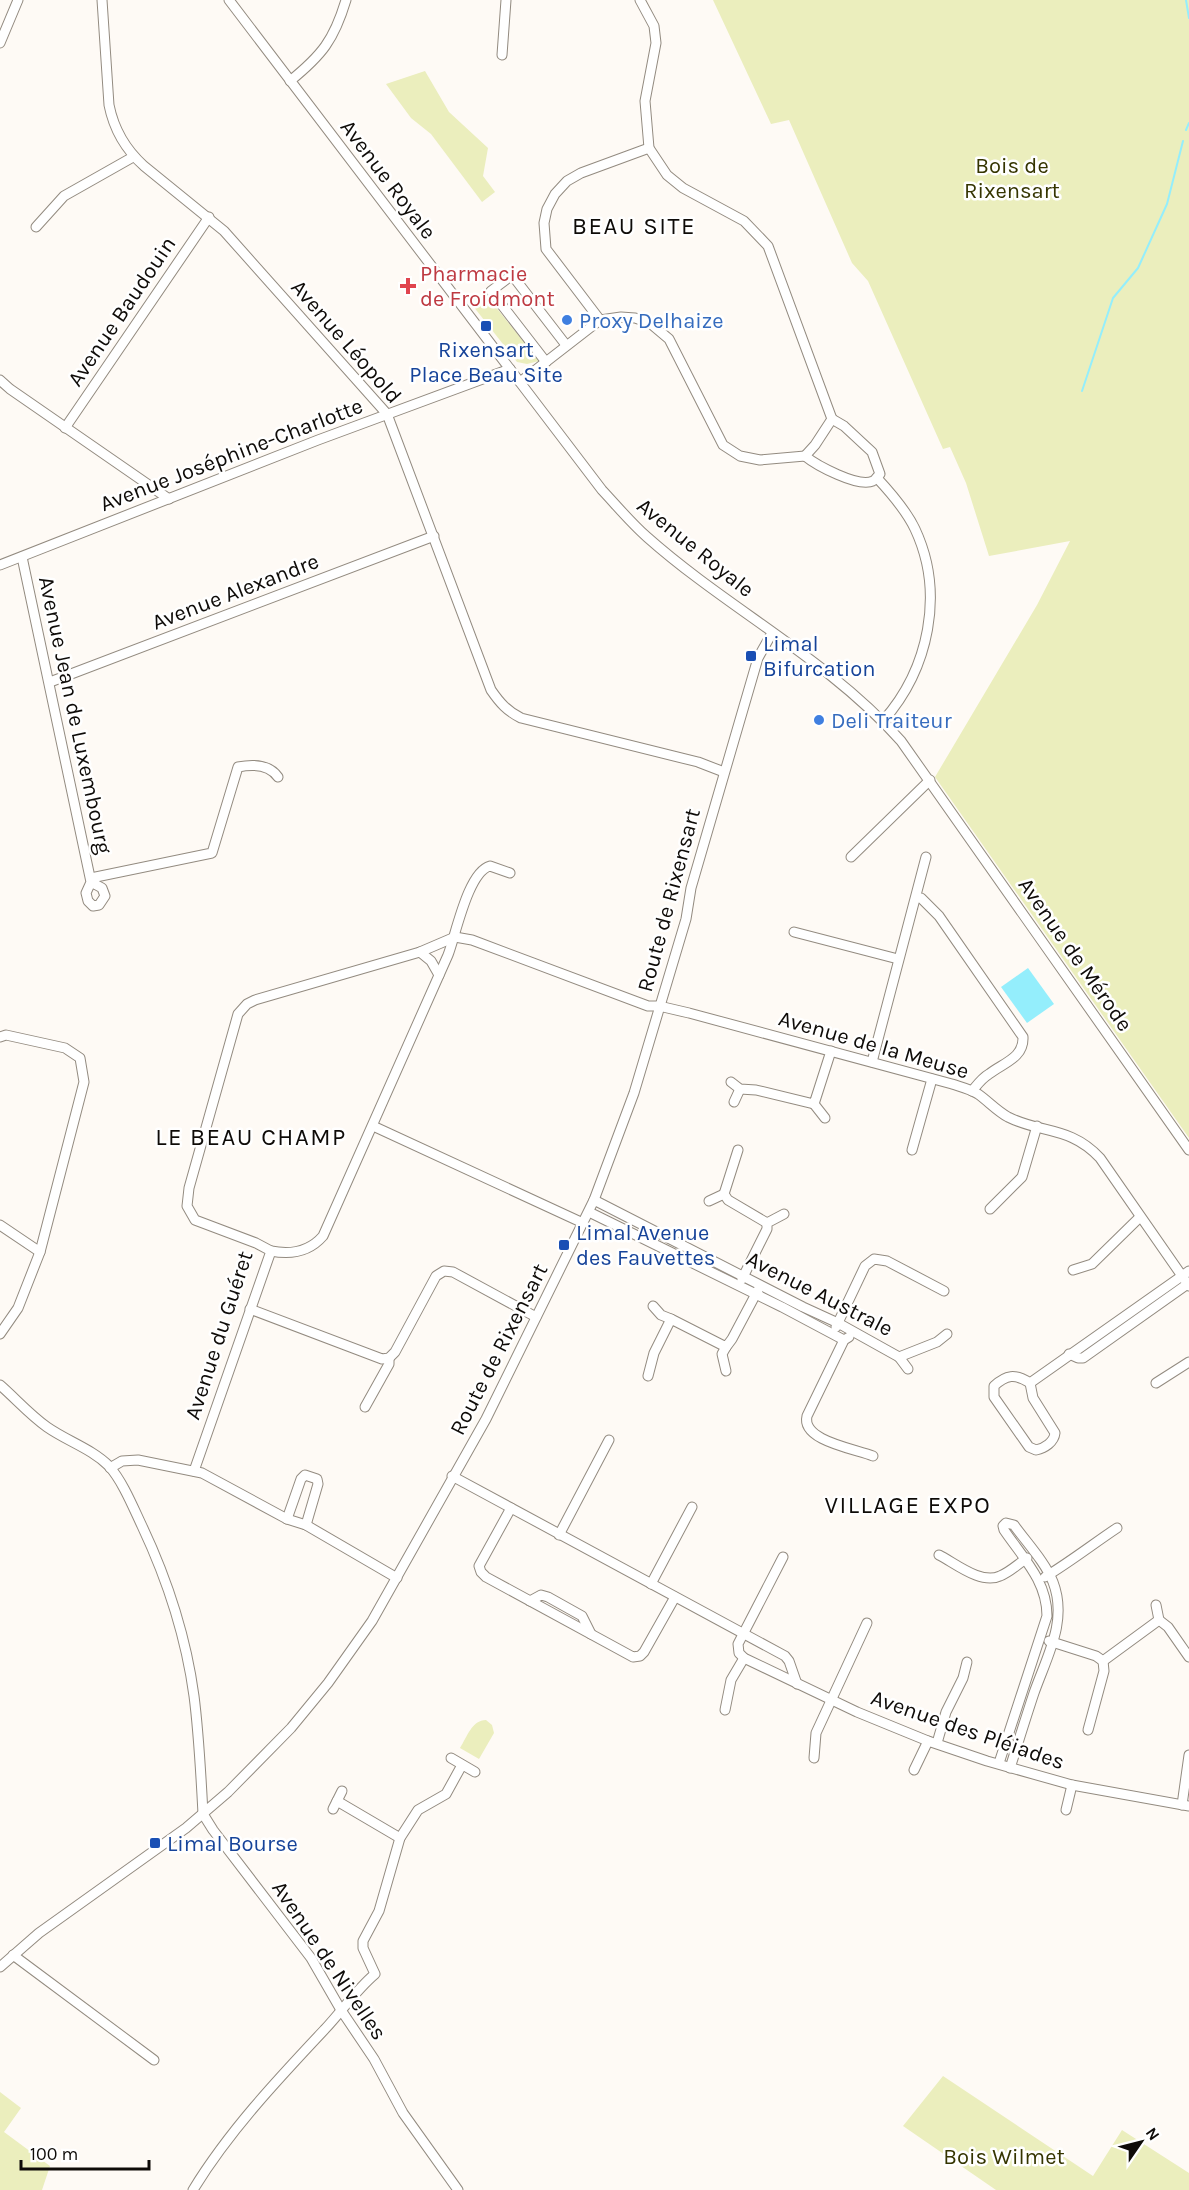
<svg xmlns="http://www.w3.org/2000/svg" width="1189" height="2190" viewBox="0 0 1189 2190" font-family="Karla,sans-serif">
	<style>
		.green { fill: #ebeebd }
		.water { fill: #94eefc }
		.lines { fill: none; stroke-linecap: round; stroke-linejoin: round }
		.stream { stroke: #94eefc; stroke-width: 2 }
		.minor-casing { stroke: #938b80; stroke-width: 11 }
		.minor { stroke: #fff; stroke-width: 9 }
		.health-dot { fill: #e0444e; stroke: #fff; stroke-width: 2 }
		.shop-dot { fill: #3f7fe0; stroke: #fff; stroke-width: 2 }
		.transit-dot { fill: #1a4fb4; stroke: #fff; stroke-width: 2 }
		.labels { text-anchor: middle; stroke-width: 5; stroke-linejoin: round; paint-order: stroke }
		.park-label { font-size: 22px; fill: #353500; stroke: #fff }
		.street-label { font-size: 22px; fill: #0e0b08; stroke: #fff }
		.health-label { font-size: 22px; fill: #be3a42; stroke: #fff; text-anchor: start }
		.shop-label { font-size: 22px; fill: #366cbe; stroke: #fff; text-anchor: start }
		.transit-label { font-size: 22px; fill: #164399; stroke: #fff; text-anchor: start }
		.neighbourhood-label { font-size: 24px; letter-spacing: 1.5px; fill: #0e0b08; stroke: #fff }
	</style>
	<rect width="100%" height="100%" fill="#fefaf5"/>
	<g class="green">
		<polygon points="713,0 1189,0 1189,1138 935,777 1037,605 1070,541 989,556 966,483 950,447 943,449 868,281 852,263 789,120 771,124"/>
		<polygon points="425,71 449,112 488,148 483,176 495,192 482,202 431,134 411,118 386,84"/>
		<polygon points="487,296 539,361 527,364 517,362 473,306"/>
		<path d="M 486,1720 L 492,1725 L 494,1733 L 479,1759 L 460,1748 C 467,1737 472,1720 486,1720 Z"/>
		<polygon points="943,2076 1093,2176 1122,2130 1189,2173 1189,2190 996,2190 903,2126"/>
		<polygon points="0,2092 21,2108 4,2132 50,2166 42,2190 0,2190"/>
	</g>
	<polygon class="water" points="1028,968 1054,1004 1027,1023 1001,987"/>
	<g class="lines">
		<g class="stream">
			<polyline points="1186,0 1189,18"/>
			<polyline points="1186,130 1189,123"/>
			<polyline points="1082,391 1113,298 1138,268 1167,204 1183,141"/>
		</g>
		<defs>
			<g id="minor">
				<path d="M 102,0 L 109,105 C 114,130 125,149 144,166 L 224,231 L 387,414 L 491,690 C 500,703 507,711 521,718 L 698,762 L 724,772"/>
				<path d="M 229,0 L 602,490 C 617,506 631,523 647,537 C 728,609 828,659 901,741 L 1189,1150"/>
				<polyline points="640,0 654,26 656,43 645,101 649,148 667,175 683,188 744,221 768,246 832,419"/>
				<polyline points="0,43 18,0"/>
				<polyline points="502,55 506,0"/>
				<path d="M 290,81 C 322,55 334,40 346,0"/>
				<polyline points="36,227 64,196 133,157"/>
				<polyline points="600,320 546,249 544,223 547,209 555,194 567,181 581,173 649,148"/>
				<polyline points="546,362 491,291 512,275 566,345"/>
				<polyline points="0,380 10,389 169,499"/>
				<polyline points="520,382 600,320 621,317 635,318 650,323 669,339 723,445 740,456 760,460 805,456"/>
				<polyline points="65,428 209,217"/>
				<path d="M 805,456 C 816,465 858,488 873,481 C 874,481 879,475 880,474 L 872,452 L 844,426 L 832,419"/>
				<polyline points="805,456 815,445 832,419"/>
				<path d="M 877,478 C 891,493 906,510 915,529 C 945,593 929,669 883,721"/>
				<polyline points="22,557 91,882 102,888 105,896 99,905 93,906 88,901 86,893 91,882"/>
				<polyline points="0,565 318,440 510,369"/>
				<polyline points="50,682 434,536"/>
				<polyline points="851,857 930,780"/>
				<path d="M 91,878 L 212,853 L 238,767 C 253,764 269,764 278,777"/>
				<path d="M 917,898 L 921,898 L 939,916 L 1023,1037 C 1024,1058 1003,1063 989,1074 C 982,1078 977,1085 972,1091"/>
				<polyline points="794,932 898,959"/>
				<polyline points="420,952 431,961 439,975"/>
				<polyline points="0,1037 6,1035 65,1048 80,1058 84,1082 40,1252 18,1308 0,1334"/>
				<polyline points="872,1062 926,857"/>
				<polyline points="731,1082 740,1089 756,1090 814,1104 831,1051"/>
				<polyline points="734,1102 740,1089"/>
				<polyline points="814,1104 825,1118"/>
				<polyline points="373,1126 583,1223"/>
				<polyline points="738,1150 724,1194 728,1200 767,1223"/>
				<polyline points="912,1150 932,1079"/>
				<polyline points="594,1200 803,1307 838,1323 899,1357 937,1342 947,1334"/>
				<polyline points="709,1201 724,1194"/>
				<polyline points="990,1209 1022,1177 1037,1126"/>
				<polyline points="589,1212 782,1307 844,1340"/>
				<polyline points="0,1225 40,1252"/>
				<path d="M 271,1251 C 291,1255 309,1252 323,1236 L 448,955 C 456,934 468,872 490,866 L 510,873"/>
				<polyline points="1073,1270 1092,1264 1140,1217"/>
				<polyline points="742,1279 767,1229 767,1223 784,1214"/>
				<polyline points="653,1306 661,1315 671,1319"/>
				<polyline points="250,1309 382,1359 389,1358 395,1352 436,1276 444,1271 453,1272 536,1317"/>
				<polyline points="836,1327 865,1266 874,1259 887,1261 944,1291"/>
				<path d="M 849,1337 L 844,1340 L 807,1416 C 801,1441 856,1449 873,1456"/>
				<polyline points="726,1347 722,1354 726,1371"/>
				<polyline points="1069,1354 1078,1358 1083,1358 1189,1283"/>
				<polyline points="899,1357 908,1369"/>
				<polyline points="648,1376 654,1353 671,1319 726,1347 732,1339 758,1290"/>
				<path d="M 1030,1383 L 1033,1398 L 1055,1433 C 1054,1442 1045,1448 1036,1450 L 1029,1447 L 994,1397 L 994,1386 C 1006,1375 1015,1373 1030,1383 L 1189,1271"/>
				<polyline points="1156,1383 1189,1362"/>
				<path d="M 0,1385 C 16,1399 30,1415 47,1427 C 67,1441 92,1449 109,1466 C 123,1482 133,1507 142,1526 C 167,1579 186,1637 194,1696 C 199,1735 201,1775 203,1814 L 213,1830 L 311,1958 L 341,2010 L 374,2059 L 403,2113 L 458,2190"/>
				<polyline points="365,1407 389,1364 389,1358"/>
				<polyline points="110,1468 122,1461 138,1460 202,1473 287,1519 306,1525 397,1578"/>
				<path d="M 194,1471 L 271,1251 L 256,1243 L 195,1220 L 187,1206 L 189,1188 L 238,1014 L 247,1004 L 255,1000 L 420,952 L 455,937 L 472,940 L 648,1006 L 659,1006 L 689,1013 L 952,1084 C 961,1087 970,1089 978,1094 C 988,1101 997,1111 1008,1117 C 1042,1134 1070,1126 1100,1158 L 1189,1286"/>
				<polyline points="452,1476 785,1656 789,1661 797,1684"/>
				<polyline points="511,1508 479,1566 481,1572 486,1577 633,1657 640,1656 644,1652 675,1597"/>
				<polyline points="287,1519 301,1479 305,1475 317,1479 318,1484 306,1525"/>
				<polyline points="559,1535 609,1440"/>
				<path d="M 939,1555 C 955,1563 981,1585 1000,1576 C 1010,1572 1018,1564 1027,1558"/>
				<polyline points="783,1557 738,1644 739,1653 744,1658 857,1712 928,1741 987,1761 1072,1785 1189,1806"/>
				<path d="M 1045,1577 C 1070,1562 1093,1544 1117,1528"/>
				<polyline points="651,1584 692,1507"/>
				<polyline points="530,1601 541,1595 548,1597 582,1616 591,1634"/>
				<polyline points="1156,1605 1159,1620"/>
				<polyline points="1049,1641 1096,1656 1103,1661"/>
				<polyline points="1103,1661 1159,1620 1168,1627 1189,1657"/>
				<polyline points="725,1710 731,1680 744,1658"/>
				<polyline points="1088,1730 1104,1671 1103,1661"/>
				<polyline points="937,1743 946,1712 963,1678 967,1662"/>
				<polyline points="451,1758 475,1772"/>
				<polyline points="814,1758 816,1733 867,1623"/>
				<path d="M 999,1763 L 1047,1616 C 1047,1581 1023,1558 1004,1530 L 1003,1526 L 1006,1523 L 1014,1525 C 1027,1543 1045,1562 1053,1582 C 1068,1621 1047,1656 1034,1693 C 1026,1717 1018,1743 1010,1768"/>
				<polyline points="914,1770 928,1741"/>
				<polyline points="337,1801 400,1838"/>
				<polyline points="1182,1805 1189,1755"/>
				<polyline points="333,1809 342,1791"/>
				<polyline points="1066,1810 1072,1785"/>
				<polyline points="13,1955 154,2060"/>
				<polyline points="0,1967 39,1933 186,1828 228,1792 291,1728 328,1683 372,1621 486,1419 594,1200 634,1093 686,919 691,888 758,658 772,633"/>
				<path d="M 193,2190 C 229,2131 278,2079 325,2029 C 342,2011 356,1990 375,1974 L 363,1948 L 363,1941 L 379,1911 L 400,1838 L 418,1810 L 446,1794 L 462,1765"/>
			</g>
		</defs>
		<use href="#minor" class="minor-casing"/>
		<use href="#minor" class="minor"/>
	</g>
	<path class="health-dot" d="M405 277h6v6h6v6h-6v6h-6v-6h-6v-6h6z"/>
	<g class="shop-dot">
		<circle cx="567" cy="320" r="6"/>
		<circle cx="819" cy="720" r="6"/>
	</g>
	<g class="transit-dot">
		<rect x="480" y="320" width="12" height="12" rx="3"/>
		<rect x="745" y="650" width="12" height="12" rx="3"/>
		<rect x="558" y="1239" width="12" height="12" rx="3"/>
		<rect x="149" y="1837" width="12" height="12" rx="3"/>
	</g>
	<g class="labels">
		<g class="park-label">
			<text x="1012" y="173">Bois de<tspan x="1012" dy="25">Rixensart</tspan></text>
			<text x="1004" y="2164">Bois Wilmet</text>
		</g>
		<g class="street-label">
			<text transform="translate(389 179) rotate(53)" y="8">Avenue Royale</text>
			<text transform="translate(121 311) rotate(-56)" y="8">Avenue Baudouin</text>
			<text transform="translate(347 341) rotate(49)" y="8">Avenue Léopold</text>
			<text transform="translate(231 454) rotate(-21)" y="8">Avenue Joséphine-Charlotte</text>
			<text transform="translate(696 547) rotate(39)" y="8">Avenue Royale</text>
			<text transform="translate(235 591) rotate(-21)" y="8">Avenue Alexandre</text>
			<text transform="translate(76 715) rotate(78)" y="8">Avenue Jean de Luxembourg</text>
			<text transform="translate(668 900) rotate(-75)" y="8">Route de Rixensart</text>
			<text transform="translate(1076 954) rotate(55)" y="8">Avenue de Mérode</text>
			<text transform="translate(874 1044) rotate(16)" y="8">Avenue de la Meuse</text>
			<text transform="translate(820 1293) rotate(27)" y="8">Avenue Australe</text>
			<text transform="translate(218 1335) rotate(-72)" y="8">Avenue du Guéret</text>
			<text transform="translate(498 1349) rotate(-63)" y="8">Route de Rixensart</text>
			<text transform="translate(968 1729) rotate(19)" y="8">Avenue des Pléiades</text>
			<text transform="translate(330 1960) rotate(56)" y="8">Avenue de Nivelles</text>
		</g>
		<g class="health-label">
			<text x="420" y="281">Pharmacie<tspan x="420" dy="25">de Froidmont</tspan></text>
		</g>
		<g class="shop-label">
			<text x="579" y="328">Proxy Delhaize</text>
			<text x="831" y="728">Deli Traiteur</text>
		</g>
		<g class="transit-label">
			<text x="486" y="357" text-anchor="middle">Rixensart<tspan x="486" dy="25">Place Beau Site</tspan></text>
			<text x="763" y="651">Limal<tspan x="763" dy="25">Bifurcation</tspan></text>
			<text x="576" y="1240">Limal Avenue<tspan x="576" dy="25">des Fauvettes</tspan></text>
			<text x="167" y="1851">Limal Bourse</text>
		</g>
		<g class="neighbourhood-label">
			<text x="634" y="234">BEAU SITE</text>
			<text x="251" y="1145">LE BEAU CHAMP</text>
			<text x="908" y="1513">VILLAGE EXPO</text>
		</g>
	</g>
	<g transform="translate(1141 2142) rotate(55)" stroke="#ffffff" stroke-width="4.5" paint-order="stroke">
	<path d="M0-4.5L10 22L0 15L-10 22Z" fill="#0e0b08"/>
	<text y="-9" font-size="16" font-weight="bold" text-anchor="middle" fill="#0e0b08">N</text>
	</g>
	<path d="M21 2160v9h128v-9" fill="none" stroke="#0e0b08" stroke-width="3"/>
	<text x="30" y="2160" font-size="18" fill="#0e0b08" stroke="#ffffff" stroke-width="4.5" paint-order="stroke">100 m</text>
</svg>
